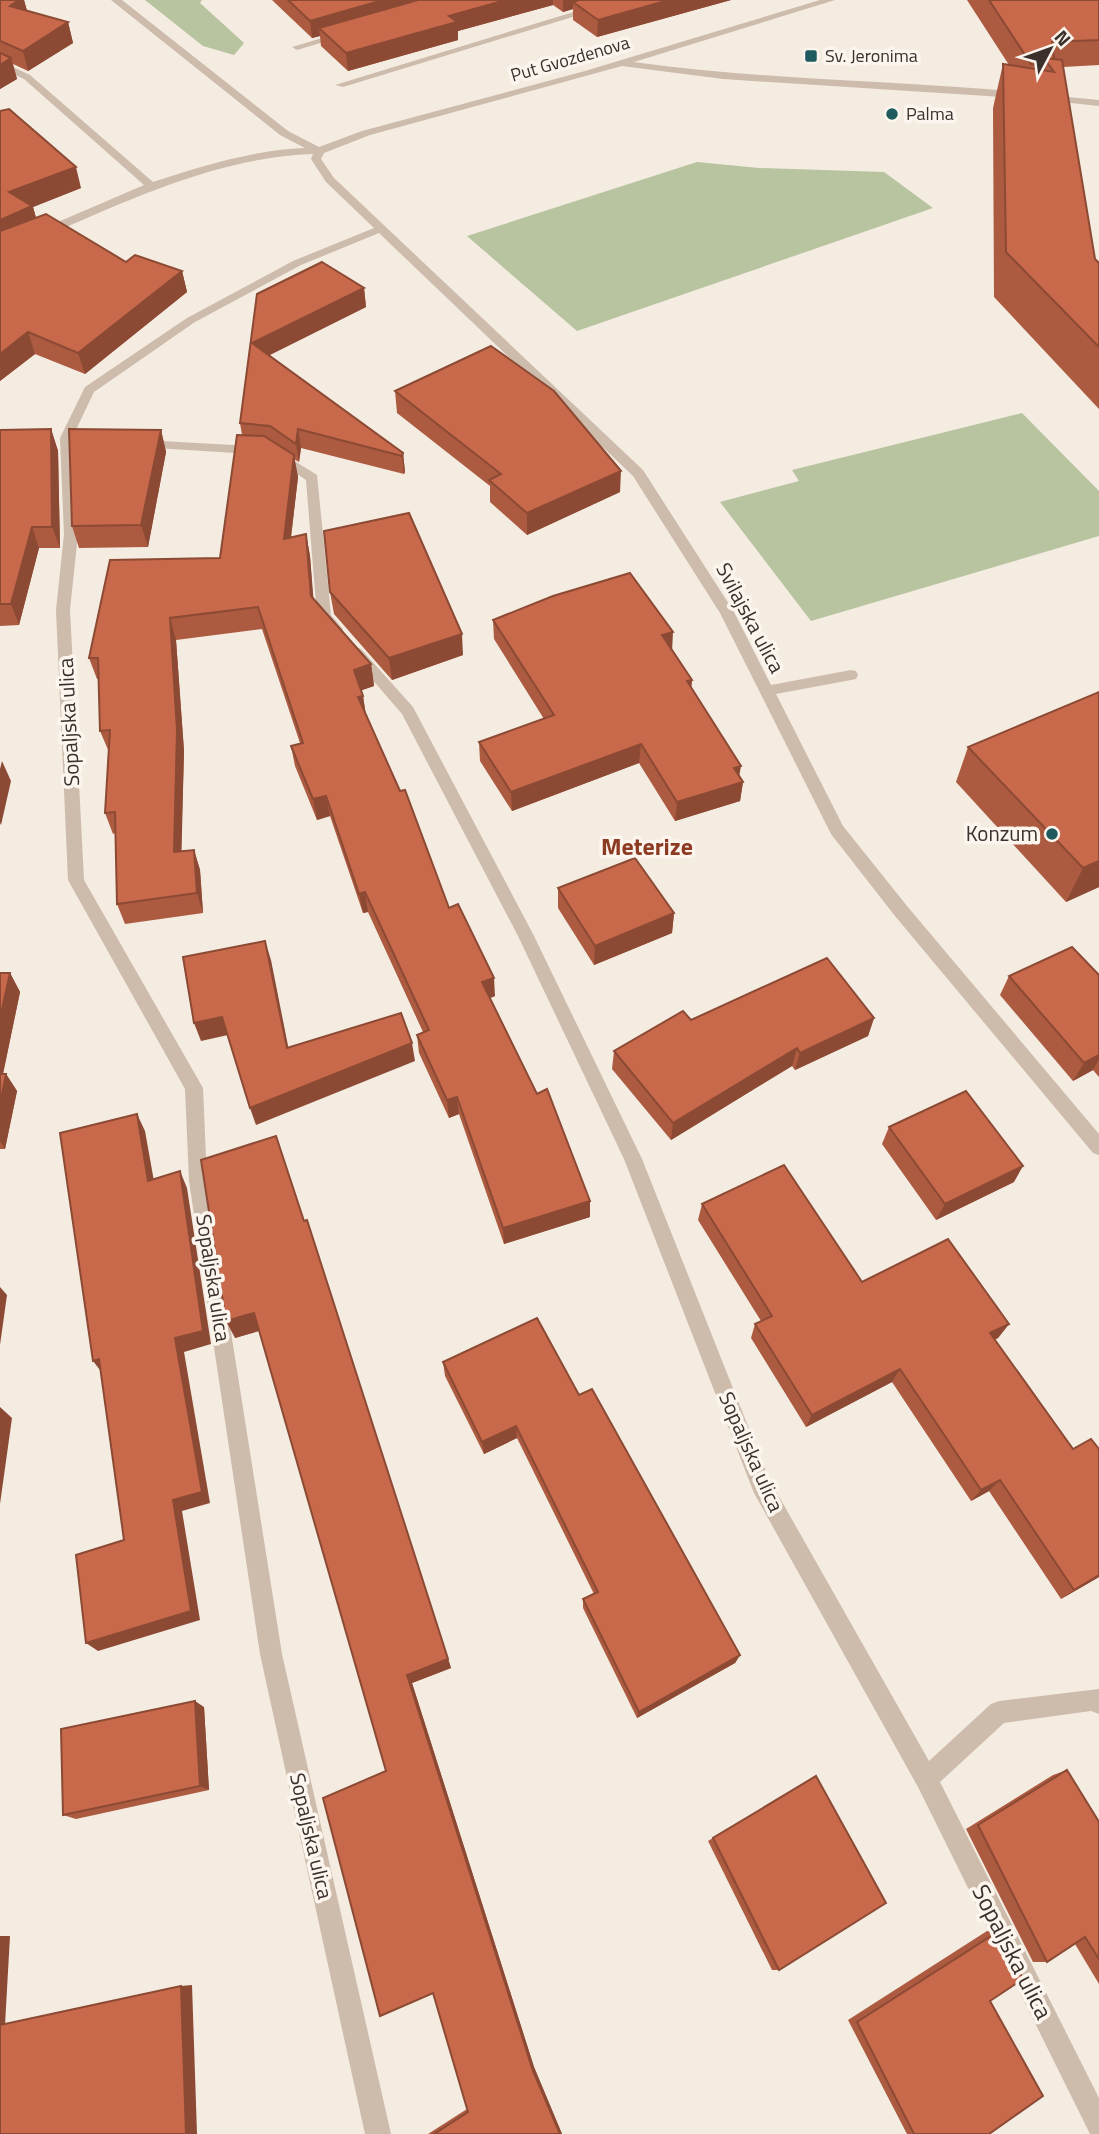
<svg xmlns="http://www.w3.org/2000/svg" width="1099" height="2134" viewBox="0 0 1099 2134" font-family="'Titillium Web',sans-serif">
	<style>
		.green { fill: #b8c4a0 }
		.lines { fill: none; stroke-linecap: round; stroke-linejoin: round }
		.minor { fill: #cdbbac; fill-rule: evenodd }
		.wall { fill: #ac5a40 }
		.shaded-wall { fill: #8c4a34 }
		.building { fill: #c8694b; stroke: #8c4a34; stroke-width: 2 }
		.poi-dot { fill: #1f5a5e; stroke: #fbf5ee; stroke-width: 2.5 }
		.labels { text-anchor: middle; stroke-width: 7; stroke-linejoin: round; paint-order: stroke }
		.far-poi-label { font-size: 18px; fill: #3b302b; stroke: #fbf5ee; text-anchor: start }
		.far-street-label { font-size: 18px; fill: #3b302b; stroke: #fbf5ee }
		.street-label { font-size: 21px; fill: #3b302b; stroke: #fbf5ee }
		.poi-label { font-size: 21px; fill: #3b302b; stroke: #fbf5ee; text-anchor: end }
		.quarter-label { font-size: 24px; font-weight: bold; fill: #8c3b22; stroke: #fbf5ee }
		.near-street-label { font-size: 24px; fill: #3b302b; stroke: #fbf5ee }
	</style>
	<rect width="100%" height="100%" fill="#f4ebe1"/>
	<g class="green">
		<polygon points="145,0 202,0 200,3 244,43 234,55 203,46"/>
		<polygon points="697,162 759,168 884,172 933,208 577,331 467,236"/>
		<polygon points="1022,413 1099,491 1099,536 811,621 720,502 799,481 792,470"/>
	</g>
	<g class="lines">
		<g class="minor">
			<path d="M 111,0 L 122,0 L 288,131 L 319,147 L 362,131 L 585,71 L 820,0 L 835,0 L 634,62 C 762,80 891,80 1019,92 L 1024,95 L 1019,98 L 723,79 L 622,66 L 370,135 L 324,153 L 321,159 L 334,178 L 643,470 L 734,612 L 771,685 L 851,670 L 856,671 L 858,675 L 856,679 L 851,680 L 776,694 L 843,826 L 907,906 L 1099,1134 L 1099,1155 L 1093,1153 L 895,916 L 831,834 L 720,613 L 633,476 L 379,233 L 301,265 L 195,322 L 94,392 L 72,438 L 78,534 L 70,610 L 84,880 L 203,1088 L 207,1181 L 282,1654 L 391,2134 L 365,2134 L 260,1654 L 189,1181 L 185,1089 L 68,880 L 56,610 L 64,534 L 60,438 L 85,387 L 187,318 L 293,261 L 374,228 L 326,182 L 311,159 L 313,154 C 230,157 154,189 80,221 C 54,232 27,246 0,254 L 0,247 L 144,185 L 24,79 L 0,68 L 0,61 L 30,75 L 153,182 C 201,166 254,150 305,148 L 280,135 Z"/>
			<polygon points="613,0 628,0 343,87 335,85"/>
			<polygon points="339,33 347,35 297,50 292,47"/>
			<polygon points="1047,95 1099,100 1099,106 1043,100 1043,96"/>
			<polygon points="143,440 272,447 317,475 331,615 343,629 341,632 331,632 317,616 306,480 269,455 139,447 137,444"/>
			<polygon points="356,647 361,649 413,707 534,936 642,1159 769,1479 929,1761 991,1704 999,1701 1099,1689 1099,1714 1091,1711 1004,1723 940,1782 1099,2098 1099,2134 1090,2134 918,1787 754,1493 624,1159 518,936 402,714 351,655 351,649"/>
		</g>
	</g>
	<g class="wall">
		<polygon points="0,0 24,0 27,11 68,22 73,43 28,71 13,64 17,79 0,89"/>
		<polygon points="272,0 731,0 597,37 573,20 573,9 563,12 553,5 458,31 458,40 348,71 321,46 320,36 312,38"/>
		<polygon points="967,0 1099,0 1099,65 1063,67 1095,259 1099,263 1099,409 994,297 993,108 1003,64 1009,65"/>
		<polygon points="0,111 81,188 33,207 36,218 126,262 182,271 187,292 85,374 35,354 0,381"/>
		<polygon points="364,288 366,307 269,355 403,453 405,472 404,474 301,448 299,462 294,459 298,477 291,538 306,534 310,556 313,599 371,664 374,686 361,690 363,696 366,715 449,908 495,996 490,998 590,1201 590,1217 504,1244 459,1114 449,1118 419,1053 417,1035 423,1032 368,912 363,913 330,816 317,820 295,766 291,746 300,743 262,629 176,640 184,751 181,851 194,850 200,870 203,913 125,924 117,904 115,833 113,834 105,813 109,752 100,731 98,679 97,679 89,658 220,558 242,435 240,423 257,294"/>
		<polygon points="395,391 620,492 527,535 490,502 490,486 397,413"/>
		<polygon points="51,429 58,451 60,548 39,548 19,625 0,626 0,430"/>
		<polygon points="161,430 166,452 148,547 79,548 72,526"/>
		<polygon points="330,592 463,655 392,680 334,614"/>
		<polygon points="493,620 672,649 692,680 691,688 743,782 740,801 675,821 639,763 512,811 480,761 479,742 544,719 494,639"/>
		<polygon points="1099,692 1099,887 1066,902 956,782 968,747"/>
		<polygon points="558,888 674,913 672,933 594,965 558,908"/>
		<polygon points="0,973 10,973 20,992 3,1074 6,1074 17,1091 5,1149 0,1149"/>
		<polygon points="1099,975 1099,1077 1093,1070 1073,1081 1000,995 1009,976"/>
		<polygon points="874,1018 868,1036 795,1070 792,1066 671,1140 612,1069 614,1051 691,1020"/>
		<polygon points="889,1127 1014,1182 936,1220 882,1144"/>
		<polygon points="702,1204 862,1282 1009,1324 998,1338 994,1340 1099,1577 1061,1599 989,1491 971,1501 892,1382 806,1427 751,1338 755,1324 761,1321 698,1220"/>
		<polygon points="313,1239 451,1668 412,1683 534,2067 562,2134 428,2134 467,2109 386,1771 259,1331 235,1338"/>
		<polygon points="443,1362 579,1395 740,1655 735,1663 637,1718 583,1608 583,1599 594,1594 517,1438 484,1454 445,1376"/>
		<polygon points="204,1707 209,1790 76,1819 63,1815"/>
		<polygon points="1067,1770 1099,1822 1099,1984 1075,1944 1047,1962 1033,1962 966,1829 1053,1775"/>
		<polygon points="816,1776 779,1970 772,1970 708,1841"/>
		<polygon points="987,1931 999,1931 990,2001 989,2134 907,2134 848,2020"/>
	</g>
	<g class="shaded-wall">
		<polygon points="19,0 24,0 29,18 10,6"/>
		<polygon points="383,0 446,0 319,28 320,36 312,38 310,21"/>
		<polygon points="506,0 553,0 553,5 458,31 458,40 348,71 346,53 449,16"/>
		<polygon points="563,0 604,0 573,2 573,9 563,12"/>
		<polygon points="669,0 731,0 597,37 598,20"/>
		<polygon points="68,22 73,43 28,71 23,51"/>
		<polygon points="11,58 17,79 0,89 0,65"/>
		<polygon points="76,167 81,188 33,207 39,228 0,244 0,220 9,192"/>
		<polygon points="182,271 187,292 85,374 78,353"/>
		<polygon points="364,288 366,307 256,362 252,343"/>
		<polygon points="28,332 35,354 0,381 0,354"/>
		<polygon points="51,429 58,451 60,548 52,527"/>
		<polygon points="298,429 301,448 299,462 296,444"/>
		<polygon points="161,430 166,452 148,547 141,525"/>
		<polygon points="403,453 405,472 404,474 402,456"/>
		<polygon points="294,455 298,477 288,561 284,539"/>
		<polygon points="621,471 620,492 527,535 527,513"/>
		<polygon points="32,527 39,548 19,625 11,604"/>
		<polygon points="306,534 310,556 315,618 311,596"/>
		<polygon points="170,618 176,640 184,751 181,872 174,852"/>
		<polygon points="673,632 672,652 662,635"/>
		<polygon points="462,634 463,655 392,680 389,658"/>
		<polygon points="371,664 374,686 357,692 354,670"/>
		<polygon points="692,680 690,699 687,681"/>
		<polygon points="363,696 366,717 358,697"/>
		<polygon points="641,744 639,763 512,811 511,792"/>
		<polygon points="2,761 11,781 1,825 0,823 0,769"/>
		<polygon points="741,766 738,783 743,782 740,801 675,821 677,802 734,768"/>
		<polygon points="326,796 330,816 317,820 313,799"/>
		<polygon points="194,850 200,870 203,913 197,893"/>
		<polygon points="1099,861 1099,887 1066,902 1083,868"/>
		<polygon points="365,892 368,912 363,913 359,894"/>
		<polygon points="674,913 672,933 594,965 595,946"/>
		<polygon points="265,941 271,960 292,1066 287,1048"/>
		<polygon points="10,973 20,992 0,1088 0,1018"/>
		<polygon points="494,978 495,996 483,1001 482,982"/>
		<polygon points="222,1017 228,1035 201,1041 194,1023"/>
		<polygon points="874,1018 868,1036 795,1070 800,1053"/>
		<polygon points="412,1043 415,1061 256,1125 250,1108"/>
		<polygon points="797,1048 792,1066 671,1140 673,1123"/>
		<polygon points="1099,1055 1099,1060 1093,1070 1073,1081 1084,1063"/>
		<polygon points="6,1074 17,1091 5,1149 0,1141 0,1104"/>
		<polygon points="457,1097 459,1114 449,1118 447,1100"/>
		<polygon points="137,1114 145,1131 157,1198 148,1181"/>
		<polygon points="1023,1166 1014,1182 936,1220 945,1204"/>
		<polygon points="180,1171 187,1188 211,1344 184,1352 210,1503 182,1511 200,1620 98,1651 86,1643 173,1500 175,1338"/>
		<polygon points="590,1201 590,1217 504,1244 503,1228"/>
		<polygon points="307,1220 451,1668 412,1683 534,2067 562,2134 560,2134 533,2071 407,1675"/>
		<polygon points="0,1287 7,1295 0,1345"/>
		<polygon points="254,1313 262,1330 235,1338 226,1321"/>
		<polygon points="1009,1324 998,1338 980,1347 990,1333"/>
		<polygon points="99,1359 103,1374 93,1361"/>
		<polygon points="900,1369 892,1382 806,1427 812,1415"/>
		<polygon points="0,1407 12,1418 0,1504"/>
		<polygon points="516,1426 517,1438 484,1454 482,1442"/>
		<polygon points="1000,1480 989,1491 971,1501 981,1490"/>
		<polygon points="1099,1575 1099,1577 1061,1599 1074,1590"/>
		<polygon points="740,1655 735,1663 637,1718 639,1712"/>
		<polygon points="195,1701 204,1707 209,1790 200,1786"/>
		<polygon points="0,1936 10,1936 5,2025 0,2026"/>
		<polygon points="192,1985 197,2134 186,2134 181,1986"/>
	</g>
	<g class="building">
		<polygon points="0,0 19,0 10,6 68,22 23,51 0,41"/>
		<polygon points="288,0 383,0 310,21"/>
		<polygon points="418,0 506,0 449,16 457,22 346,53 319,28"/>
		<polygon points="579,0 669,0 598,20 573,2"/>
		<polygon points="989,0 1099,0 1099,40 1052,42 1054,59 1044,58 1042,65 1031,64"/>
		<polygon points="0,53 11,58 0,65"/>
		<polygon points="1044,58 1062,60 1095,259 1099,263 1099,347 1006,252 1003,64 1054,72"/>
		<polygon points="9,109 76,167 9,192 32,206 0,220 0,111"/>
		<polygon points="46,214 126,262 135,255 182,271 78,353 28,332 0,354 0,231"/>
		<polygon points="322,262 364,288 252,343 403,453 402,456 298,429 296,444 270,426 240,423 257,294"/>
		<polygon points="491,346 554,391 621,471 527,513 489,480 501,474 395,391"/>
		<polygon points="51,429 52,527 32,527 11,604 0,604 0,430"/>
		<polygon points="69,429 161,430 141,525 72,526"/>
		<polygon points="237,435 264,436 294,455 284,539 306,534 311,596 371,664 354,670 363,696 358,697 400,791 405,790 449,908 458,904 494,978 482,982 537,1094 547,1089 590,1201 503,1228 457,1097 447,1100 417,1035 429,1030 365,892 359,894 326,796 313,799 291,746 303,743 258,607 170,618 177,730 174,852 194,850 197,893 117,904 115,812 105,813 110,730 100,731 98,658 89,658 110,560 220,558"/>
		<polygon points="409,513 462,634 389,658 330,592 324,531"/>
		<polygon points="630,573 673,632 662,635 692,680 687,681 741,766 734,768 743,782 677,802 641,744 511,792 479,742 554,715 493,620 553,596"/>
		<polygon points="1099,692 1099,861 1083,868 968,747"/>
		<polygon points="635,858 674,913 595,946 558,888"/>
		<polygon points="265,941 287,1048 401,1013 412,1043 250,1108 222,1017 194,1023 183,957"/>
		<polygon points="1072,947 1099,975 1099,1055 1084,1063 1009,976"/>
		<polygon points="827,958 874,1018 800,1053 797,1048 673,1123 614,1051 683,1011 691,1020"/>
		<polygon points="0,973 10,973 0,1018"/>
		<polygon points="0,1074 6,1074 0,1104"/>
		<polygon points="966,1091 1023,1166 945,1204 889,1127"/>
		<polygon points="137,1114 148,1181 180,1171 203,1331 175,1338 202,1492 173,1500 191,1611 86,1643 76,1555 124,1540 99,1359 93,1361 60,1133"/>
		<polygon points="276,1136 304,1221 307,1220 448,1659 407,1675 533,2071 560,2134 434,2134 468,2112 433,1993 380,2016 323,1798 386,1771 254,1313 226,1321 201,1160"/>
		<polygon points="784,1165 862,1282 948,1239 1009,1324 990,1333 1073,1449 1091,1439 1099,1449 1099,1575 1074,1590 1000,1480 981,1490 900,1369 812,1415 755,1324 772,1316 702,1204"/>
		<polygon points="537,1318 579,1395 592,1389 740,1655 639,1712 583,1599 598,1592 516,1426 482,1442 443,1362"/>
		<polygon points="195,1701 200,1786 63,1815 61,1729"/>
		<polygon points="1067,1770 1099,1822 1099,1959 1085,1937 1047,1962 978,1825"/>
		<polygon points="816,1776 886,1903 779,1970 713,1838"/>
		<polygon points="999,1931 1023,1979 990,2001 1043,2096 989,2134 914,2134 857,2022"/>
		<polygon points="181,1986 186,2134 0,2134 0,2025"/>
	</g>
	<g class="poi-dot">
		<rect x="804" y="49" width="14" height="14" rx="3.5"/>
		<circle cx="892" cy="114" r="7"/>
		<circle cx="1052" cy="834" r="7"/>
	</g>
	<g class="labels">
		<g class="far-poi-label">
			<text x="825" y="62">Sv. Jeronima</text>
			<text x="906" y="120">Palma</text>
		</g>
		<g class="far-street-label">
			<text transform="translate(570 59) rotate(-16)" y="6">Put Gvozdenova</text>
		</g>
		<g class="street-label">
			<text transform="translate(750 618) rotate(62)" y="7">Svilajska ulica</text>
			<text transform="translate(69 722) rotate(-93)" y="7">Sopaljska ulica</text>
			<text transform="translate(213 1278) rotate(81)" y="7">Sopaljska ulica</text>
			<text transform="translate(751 1452) rotate(66)" y="7">Sopaljska ulica</text>
			<text transform="translate(311 1836) rotate(77)" y="7">Sopaljska ulica</text>
		</g>
		<g class="poi-label">
			<text x="1038" y="841">Konzum</text>
		</g>
		<g class="quarter-label">
			<text x="647" y="855">Meterize</text>
		</g>
		<g class="near-street-label">
			<text transform="translate(1012 1952) rotate(63)" y="8">Sopaljska ulica</text>
		</g>
	</g>
	<g transform="translate(1050 49) rotate(49)" stroke="#fbf5ee" stroke-width="5" paint-order="stroke">
	<path d="M0-5L12 26L0 18L-12 26Z" fill="#3b302b"/>
	<text y="-10" font-size="19" font-weight="bold" text-anchor="middle" fill="#3b302b">N</text>
	</g>
</svg>
